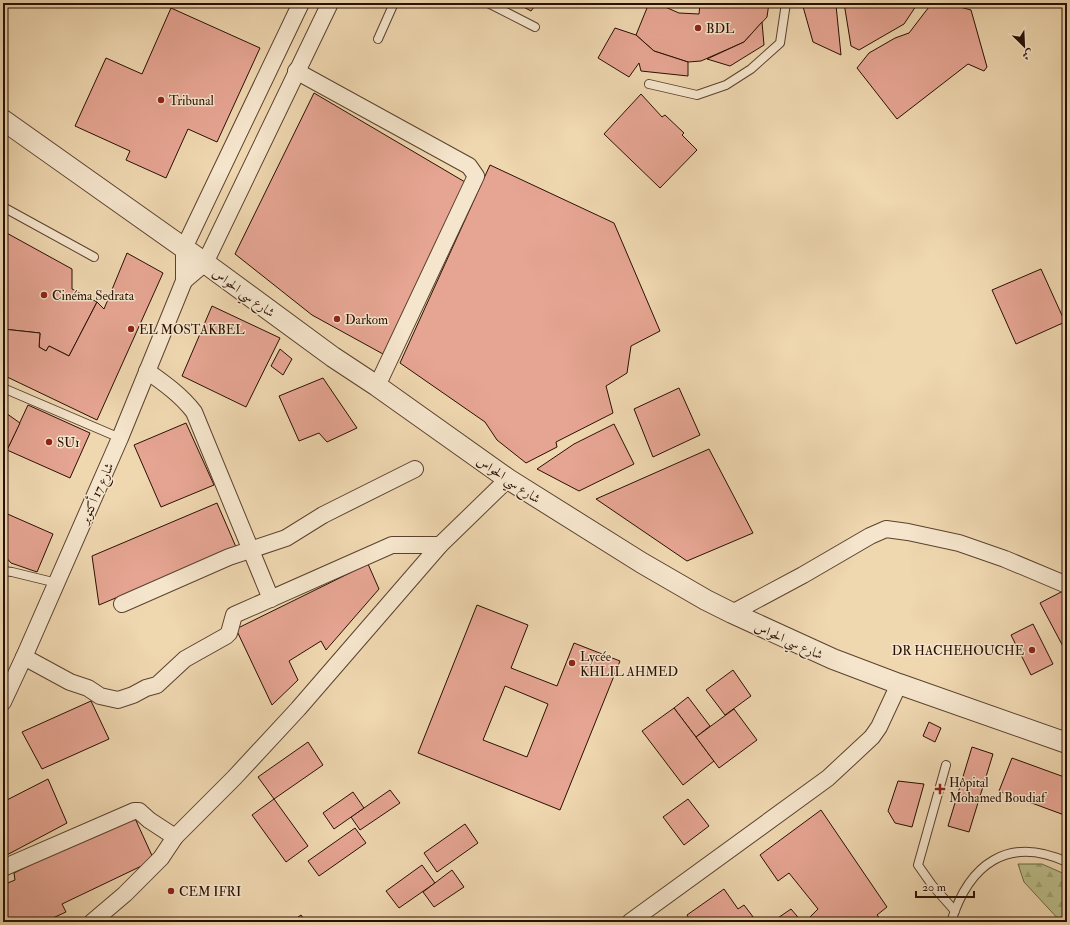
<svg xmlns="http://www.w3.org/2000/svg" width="1070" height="925" viewBox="0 0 1070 925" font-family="'IM FELL Double Pica',Amiri,serif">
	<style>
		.forest { fill: url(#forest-firs); stroke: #726746 }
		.building { fill: #e6a593; stroke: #291002; fill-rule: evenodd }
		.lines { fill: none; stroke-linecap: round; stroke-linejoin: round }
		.service-casing { stroke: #5a422e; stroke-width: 10 }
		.minor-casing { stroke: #5a422e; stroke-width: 18 }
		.tertiary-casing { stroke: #5a422e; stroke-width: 22 }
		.service { stroke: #f5e5cc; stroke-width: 8 }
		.minor { stroke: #f5e5cc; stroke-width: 16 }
		.tertiary { stroke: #f5e5cc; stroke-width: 20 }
		.poi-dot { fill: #8f2418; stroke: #f5e5cc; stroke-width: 1.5 }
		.labels { text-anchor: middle; stroke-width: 3; stroke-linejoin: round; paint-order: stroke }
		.poi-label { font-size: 13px; fill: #291002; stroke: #f5e5cc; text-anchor: start }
		.street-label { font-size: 13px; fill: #291002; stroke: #f5e5cc }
	</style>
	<defs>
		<pattern id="forest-firs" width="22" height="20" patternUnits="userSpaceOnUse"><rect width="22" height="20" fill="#bbbe8a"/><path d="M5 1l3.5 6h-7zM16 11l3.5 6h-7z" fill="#a1a275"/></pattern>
	</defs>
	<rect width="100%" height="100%" fill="#efd7b0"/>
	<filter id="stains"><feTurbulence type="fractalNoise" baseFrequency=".005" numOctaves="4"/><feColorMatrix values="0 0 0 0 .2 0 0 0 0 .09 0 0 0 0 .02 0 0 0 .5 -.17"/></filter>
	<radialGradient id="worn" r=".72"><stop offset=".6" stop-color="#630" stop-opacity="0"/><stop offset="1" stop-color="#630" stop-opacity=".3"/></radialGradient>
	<polygon class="forest" points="1018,864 1042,864 1067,875 1067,922 1061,922 1024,882"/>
	<g class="building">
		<polygon points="516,3 537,3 531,11"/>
		<polygon points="649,3 656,3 679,13 699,14 700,4 703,3 769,3 767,17 744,42 701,61 688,62 654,51 636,35"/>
		<polygon points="802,3 844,3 836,5 841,55 813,42"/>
		<polygon points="844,3 918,3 904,24 859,50 851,46"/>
		<polygon points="932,3 945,3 971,10 987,67 984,71 968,64 897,119 857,68 869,53 895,38 909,33"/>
		<polygon points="171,8 260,48 217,142 188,129 166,178 126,160 130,151 75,126 106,58 142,74"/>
		<polygon points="762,22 764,45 730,66 707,59 744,42"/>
		<polygon points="615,28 636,35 654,51 688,62 688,76 641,71 639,63 629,77 598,58"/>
		<polygon points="314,93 465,182 383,354 312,315 235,254"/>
		<polygon points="641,94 662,117 665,115 684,133 682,135 697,150 660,188 604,134"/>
		<polygon points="490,165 614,223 660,331 631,346 627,373 606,386 613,413 556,442 557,447 526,463 497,440 485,422 400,363"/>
		<polygon points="3,231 72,269 72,289 97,302 69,356 49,346 46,351 39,347 40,333 3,329"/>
		<polygon points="127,253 163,273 97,420 3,375 3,329 40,333 39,347 46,351 49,346 69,356 97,302 104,309"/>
		<polygon points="1041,269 1065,322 1016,344 992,290"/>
		<polygon points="212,306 280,338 246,407 182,376"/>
		<polygon points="280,349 292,359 283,375 271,366"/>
		<polygon points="323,378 357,428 327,442 319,433 299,441 279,396"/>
		<polygon points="679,388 700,435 653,457 634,409"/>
		<polygon points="28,405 90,433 70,478 7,450"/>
		<polygon points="3,411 20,423 7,450 3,448"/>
		<polygon points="186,423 214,485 161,507 134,445"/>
		<polygon points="614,424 634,464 579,491 537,469 574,444"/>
		<polygon points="709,449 753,533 687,561 596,499"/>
		<polygon points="217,503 236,547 99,605 92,556"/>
		<polygon points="3,512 53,534 37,572 11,563 3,554"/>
		<polygon points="368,564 379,589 326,650 321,641 289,661 298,680 272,705 236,629"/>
		<polygon points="1063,591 1067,593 1067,654 1040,603"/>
		<path d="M 477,605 L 528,625 L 511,668 L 557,686 L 574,643 L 620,661 L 560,810 L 418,753 ZM 505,686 L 548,704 L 527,757 L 483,740 Z"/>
		<polygon points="1033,624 1053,664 1031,675 1011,635"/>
		<polygon points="733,670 751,696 725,715 706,690"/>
		<polygon points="688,697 710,726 696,737 674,708"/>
		<polygon points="91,701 109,739 42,769 22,732"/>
		<polygon points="674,708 714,761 683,785 642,731"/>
		<polygon points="734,709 757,740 719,768 696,737"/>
		<polygon points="929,722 941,728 935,742 923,736"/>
		<polygon points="308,742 323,765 274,799 258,777"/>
		<polygon points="972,747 993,754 969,832 948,826"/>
		<polygon points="1012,758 1067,778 1067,816 999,791"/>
		<polygon points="48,779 67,823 3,857 3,802"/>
		<polygon points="898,781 924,784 912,827 895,823 888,811"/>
		<polygon points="390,790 400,803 360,830 351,817"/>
		<polygon points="353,792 364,808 334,829 323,813"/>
		<polygon points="274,799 308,846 286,862 252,815"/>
		<polygon points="688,799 709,826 684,845 663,817"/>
		<polygon points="821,810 887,907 877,915 883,922 805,922 818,909 789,873 778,881 760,855"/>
		<polygon points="133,814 154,860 62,904 66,912 44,922 3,922 3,885 15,880 14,873"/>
		<polygon points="465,824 478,843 437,872 424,853"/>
		<polygon points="355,828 366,843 319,876 308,861"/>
		<polygon points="422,865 435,883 399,908 386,891"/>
		<polygon points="452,870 464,887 434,907 423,892"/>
		<polygon points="724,889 738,909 744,905 757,922 691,922 687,915"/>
		<polygon points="791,909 802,922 772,922"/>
		<polygon points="301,915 306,922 291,922"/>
	</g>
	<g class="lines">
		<defs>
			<g id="service">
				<polyline points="488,3 535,27"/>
				<polyline points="378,39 394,3"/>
				<polyline points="649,84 697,95 726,85 751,69 780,43 786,3"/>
				<polyline points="3,207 94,257"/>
				<polyline points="3,388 120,438"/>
				<polyline points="3,571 12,572 57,583"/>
				<polyline points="946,765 918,865 932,885 955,911"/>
				<path d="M 951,922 C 969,864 1008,835 1067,862"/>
			</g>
			<g id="minor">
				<polyline points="296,71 469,166 476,176 377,386"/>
				<polyline points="184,281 205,263 330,3"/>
				<path d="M 147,371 C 164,383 181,395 194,412 L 271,599"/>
				<polyline points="122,604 229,557 286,538 323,515 415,469"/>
				<polyline points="732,613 803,575 870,536 886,529 908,532 959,543 1005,559 1067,585"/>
				<polyline points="24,657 70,682 88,688 100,696 118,700 133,695 146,688 157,685 185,659 226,636 229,633 234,615 392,545 440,545"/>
				<polyline points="3,702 24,657 120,438 184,281 184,248 301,3"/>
				<polyline points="3,868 134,811 139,811 149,820 175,837"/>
				<polyline points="92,922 125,894 161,858 175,837 234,778 298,709 440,545 508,479"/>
				<polyline points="630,922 828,778 872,737 879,727 899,684"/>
			</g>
			<polyline id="tertiary" points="3,120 205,263 333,357 377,386 508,479 642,563 706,600 732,613 833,659 899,684 1067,743"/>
		</defs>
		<use href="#service" class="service-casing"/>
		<use href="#minor" class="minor-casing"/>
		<use href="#tertiary" class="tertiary-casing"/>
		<use href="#service" class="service"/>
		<use href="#minor" class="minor"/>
		<use href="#tertiary" class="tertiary"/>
	</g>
	<g class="poi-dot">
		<circle cx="698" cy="28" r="4"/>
		<circle cx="161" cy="100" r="4"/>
		<circle cx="44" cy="295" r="4"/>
		<circle cx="337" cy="319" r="4"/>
		<circle cx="131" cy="329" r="4"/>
		<circle cx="49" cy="442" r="4"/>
		<circle cx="1032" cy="650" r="4"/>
		<circle cx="572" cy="663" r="4"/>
		<path d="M938 783h4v4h4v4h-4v4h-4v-4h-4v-4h4z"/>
		<circle cx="171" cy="891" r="4"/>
	</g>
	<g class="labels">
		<g class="poi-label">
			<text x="706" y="33">BDL</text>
			<text x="169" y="105">Tribunal</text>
			<text x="52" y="300">Cinéma Sedrata</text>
			<text x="345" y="324">Darkom</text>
			<text x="139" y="334">EL MOSTAKBEL</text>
			<text x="57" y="447">SU1</text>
			<text x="1024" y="655" text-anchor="end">DR HACHEHOUCHE</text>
			<text x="580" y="661">Lycée<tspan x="580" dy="15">KHLIL AHMED</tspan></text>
			<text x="949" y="787">Hôpital<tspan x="949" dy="15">Mohamed Boudiaf</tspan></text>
			<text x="179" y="896">CEM IFRI</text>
		</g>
		<g class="street-label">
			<text transform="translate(244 292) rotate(36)" y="5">شارع سي الحواس</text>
			<text transform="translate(509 479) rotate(34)" y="5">شارع سي الحواس</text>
			<text transform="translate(96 493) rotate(-66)" y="5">شارع 17 أكتوبر</text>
			<text transform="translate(789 640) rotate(24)" y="5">شارع سي الحواس</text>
		</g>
	</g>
	<rect width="1070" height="925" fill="none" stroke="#efd7b0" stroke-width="16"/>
	<rect x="4" y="4" width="1062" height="917" fill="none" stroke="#291002" stroke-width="2"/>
	<rect x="8" y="8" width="1054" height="909" fill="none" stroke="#291002"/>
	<g transform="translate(1024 46) rotate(156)" stroke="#f5e5cc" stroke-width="3" paint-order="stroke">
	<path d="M0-3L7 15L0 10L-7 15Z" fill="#291002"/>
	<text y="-6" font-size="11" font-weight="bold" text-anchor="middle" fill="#291002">ش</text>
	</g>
	<path d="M916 891v6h58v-6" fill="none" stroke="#291002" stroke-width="2"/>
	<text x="922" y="891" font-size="12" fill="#291002" stroke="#f5e5cc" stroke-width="3" paint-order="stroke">20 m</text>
	<rect width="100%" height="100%" filter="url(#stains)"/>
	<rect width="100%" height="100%" fill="url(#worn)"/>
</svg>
